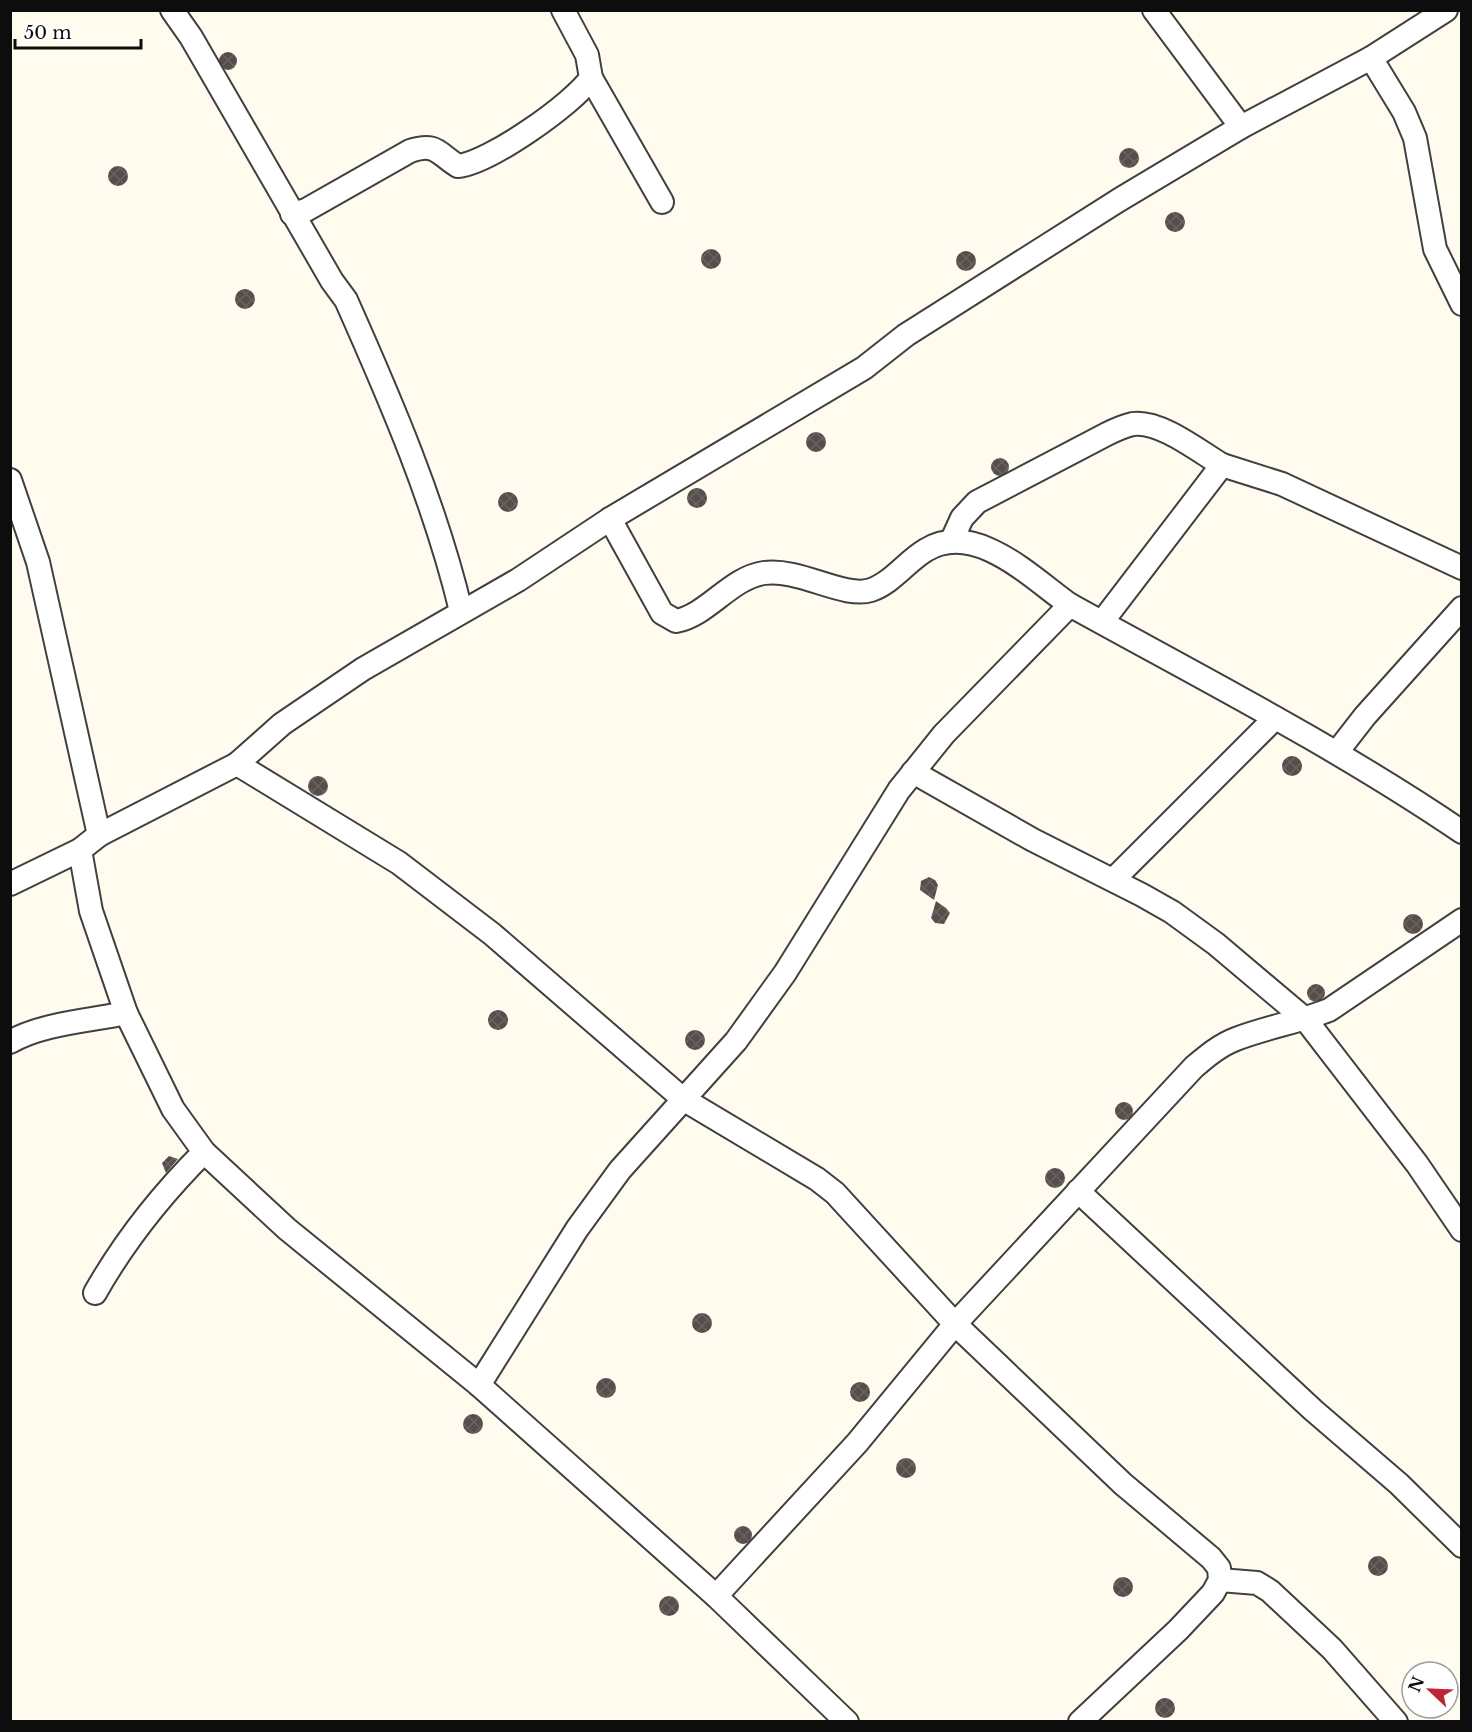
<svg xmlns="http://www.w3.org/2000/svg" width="1472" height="1732" viewBox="0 0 1472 1732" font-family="'Libre Baskerville',serif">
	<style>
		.building { fill: url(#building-cross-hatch) }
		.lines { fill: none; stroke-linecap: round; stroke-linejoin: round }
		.minor-casing { stroke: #404040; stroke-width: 26 }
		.minor { stroke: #fff; stroke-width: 22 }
	</style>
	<defs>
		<pattern id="building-cross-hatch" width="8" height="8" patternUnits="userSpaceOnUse" patternTransform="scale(1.5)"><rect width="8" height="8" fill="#564e4a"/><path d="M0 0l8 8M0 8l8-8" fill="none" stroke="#696360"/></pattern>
	</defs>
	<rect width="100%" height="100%" fill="#fffbee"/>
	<g class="building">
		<circle cx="228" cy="61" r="9"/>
		<circle cx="1129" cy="158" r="10"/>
		<circle cx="118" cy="176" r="10"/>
		<circle cx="1175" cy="222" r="10"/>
		<circle cx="711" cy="259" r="10"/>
		<circle cx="966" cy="261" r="10"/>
		<circle cx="245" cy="299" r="10"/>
		<circle cx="816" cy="442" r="10"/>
		<circle cx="1000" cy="467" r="9"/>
		<circle cx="697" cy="498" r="10"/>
		<circle cx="508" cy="502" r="10"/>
		<circle cx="1292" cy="766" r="10"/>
		<circle cx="318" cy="786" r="10"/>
		<polygon points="929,877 935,880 938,885 934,900 920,890 921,881"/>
		<polygon points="936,901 946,908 950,913 944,924 935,923 931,918"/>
		<circle cx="1413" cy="924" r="10"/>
		<circle cx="1316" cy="993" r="9"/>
		<circle cx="498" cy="1020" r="10"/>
		<circle cx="695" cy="1040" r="10"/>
		<circle cx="1124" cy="1111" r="9"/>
		<polygon points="169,1156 178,1159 166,1173 162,1163"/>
		<circle cx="1055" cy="1178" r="10"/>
		<circle cx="702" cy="1323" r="10"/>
		<circle cx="606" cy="1388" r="10"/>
		<circle cx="860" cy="1392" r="10"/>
		<circle cx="473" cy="1424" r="10"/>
		<circle cx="906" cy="1468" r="10"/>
		<circle cx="743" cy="1535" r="9"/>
		<circle cx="1378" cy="1566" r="10"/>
		<circle cx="1123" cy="1587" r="10"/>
		<circle cx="669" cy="1606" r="10"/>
		<circle cx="1165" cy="1708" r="10"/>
	</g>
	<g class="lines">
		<defs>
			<g id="minor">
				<path d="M 172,10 L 191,37 L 332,281 L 346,300 C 391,401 435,503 461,611"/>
				<polyline points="1154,10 1241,127"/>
				<polyline points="1371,58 1404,112 1415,138 1435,249 1462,304"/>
				<polyline points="591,78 662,202"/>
				<path d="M 292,214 L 306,210 L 410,151 C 437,142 438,154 458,166 C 489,163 573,104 591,78 L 587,55 L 563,10"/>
				<polyline points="1222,465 1282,484 1462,568"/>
				<polyline points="10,480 38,562 99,835"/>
				<path d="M 610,519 L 662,613 L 676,621 C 708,615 730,578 764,573 C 800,568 844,599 871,590 C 892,583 907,561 926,550 C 975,520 1032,578 1070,605"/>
				<path d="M 952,540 L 962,518 L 977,502 L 1107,434 C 1115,430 1124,426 1133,424 C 1160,420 1200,452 1222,465 L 1102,622"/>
				<polyline points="1337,752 1365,716 1462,608"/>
				<polyline points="237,764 399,863 492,934 683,1099 817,1179 835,1193 955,1324 1123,1484 1211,1558 1219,1568 1220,1580 1213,1593 1178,1630 1080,1722"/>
				<polyline points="913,772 1033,840 1142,895 1172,912 1216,944 1306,1020 1417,1164 1462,1230"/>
				<polyline points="80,850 91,911 126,1013 173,1109 204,1152 287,1229 479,1385 716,1596 847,1722"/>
				<polyline points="1114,879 1275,718"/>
				<polyline points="10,884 80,850 99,835 237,764 282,724 363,669 518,580 610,519 864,368 906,335 1119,200 1241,127 1371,58 1446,10"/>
				<path d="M 10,1042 C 43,1023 90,1021 126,1013"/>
				<polyline points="1078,1191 1313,1410 1399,1484 1462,1546"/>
				<path d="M 95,1293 C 125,1240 161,1195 204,1152"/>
				<path d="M 479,1385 L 577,1229 L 620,1170 L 736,1041 L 785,973 L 899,790 L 944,734 L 1070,605 C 1202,678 1337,747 1462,832"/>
				<polyline points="1220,1580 1257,1583 1270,1591 1332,1649 1396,1722"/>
				<path d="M 716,1596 L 857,1443 L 955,1324 L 1194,1067 C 1207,1056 1220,1045 1236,1039 C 1267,1027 1299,1022 1329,1010 L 1462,920"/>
			</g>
		</defs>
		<use href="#minor" class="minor-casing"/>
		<use href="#minor" class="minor"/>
	</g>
	<rect width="1472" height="1732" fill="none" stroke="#0d0d0d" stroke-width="24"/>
	<g transform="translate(1430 1690) rotate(293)"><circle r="28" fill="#ffffff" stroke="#9e9e9e" stroke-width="1.5"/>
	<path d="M0-4.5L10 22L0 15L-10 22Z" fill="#bd2633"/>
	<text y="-9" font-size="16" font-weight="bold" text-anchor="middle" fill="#0d0d0d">N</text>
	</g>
	<path d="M15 39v9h126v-9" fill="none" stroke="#0d0d0d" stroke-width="3"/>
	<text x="24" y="39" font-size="18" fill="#0d0d0d" stroke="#ffffff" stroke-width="4.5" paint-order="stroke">50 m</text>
</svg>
